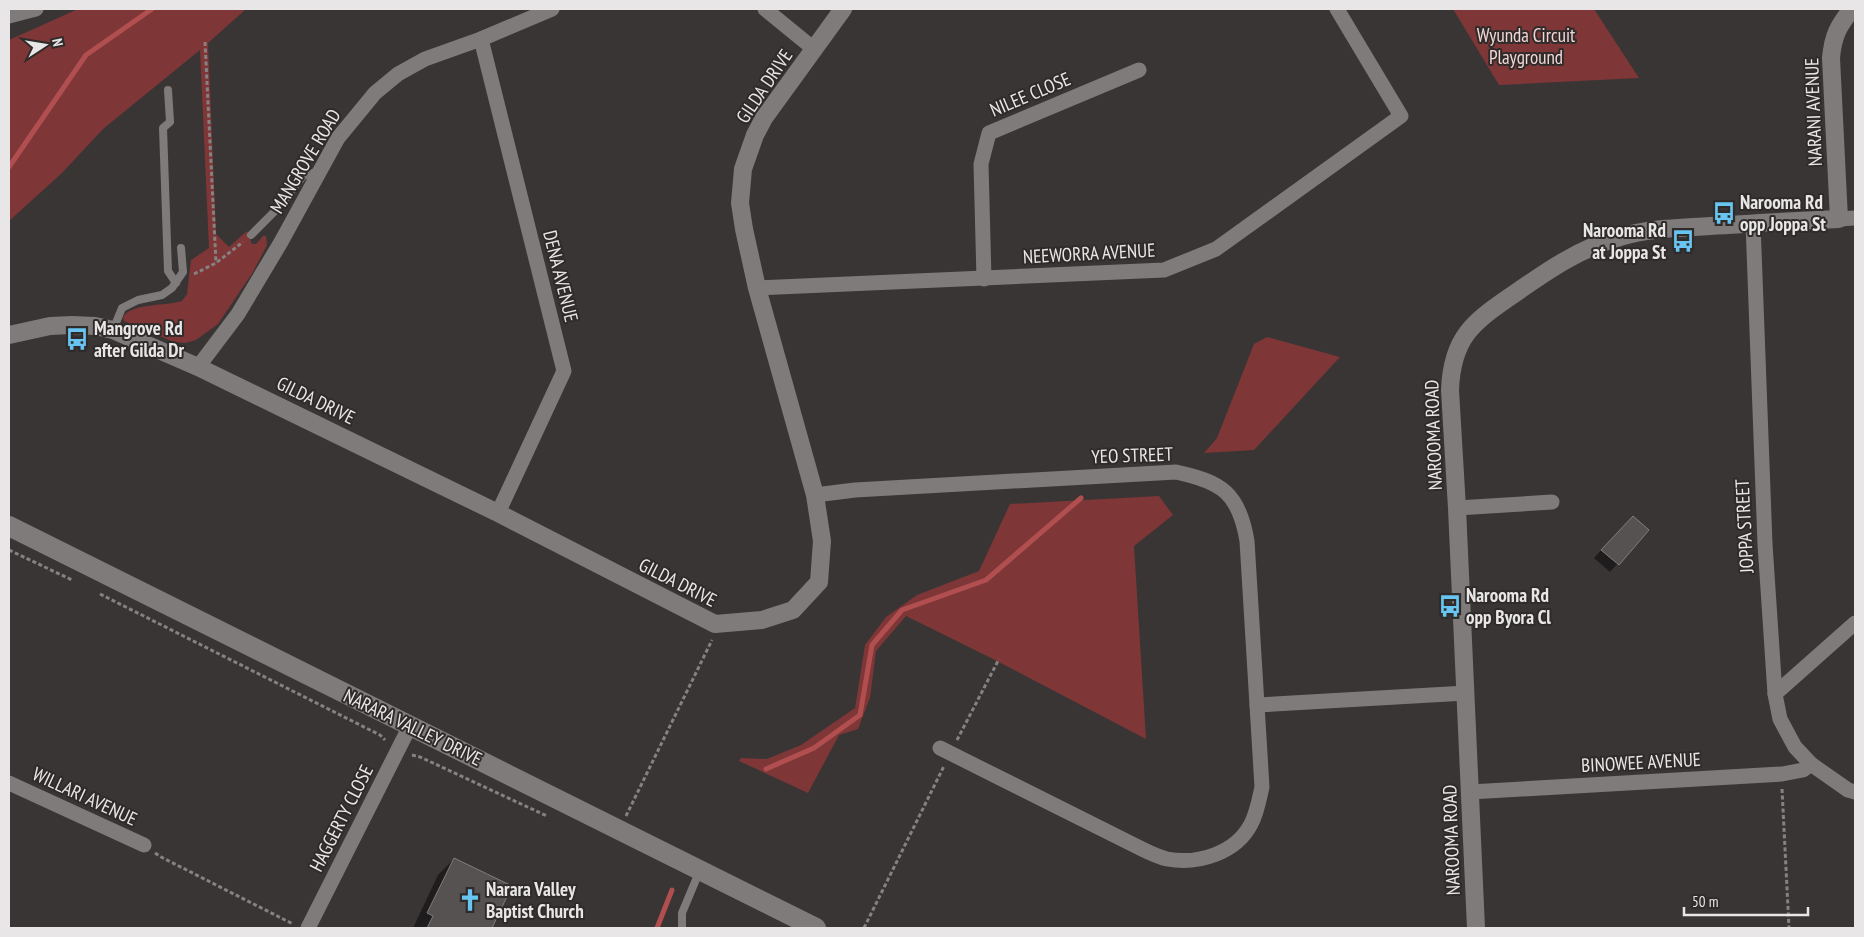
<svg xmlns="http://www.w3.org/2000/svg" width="1864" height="937" viewBox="0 0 1864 937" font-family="'PT Sans Narrow',sans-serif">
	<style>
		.green { fill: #7e3637 }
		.shadow { fill: #0007 }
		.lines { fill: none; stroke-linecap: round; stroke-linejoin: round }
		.stream { stroke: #b14f50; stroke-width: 5 }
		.building { fill: #565252; stroke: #817d7d }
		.path { stroke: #868282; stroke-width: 3; stroke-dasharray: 4 2.5; stroke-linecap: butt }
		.service { stroke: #7f7b7b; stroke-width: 8 }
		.minor { stroke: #7f7b7b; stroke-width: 15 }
		.tertiary { stroke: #7f7b7b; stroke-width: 18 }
		.secondary { stroke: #7f7b7b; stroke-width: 20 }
		.labels { text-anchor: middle; stroke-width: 4; stroke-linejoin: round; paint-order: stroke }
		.park-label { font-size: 19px; fill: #f2d5d4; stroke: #2f2b2b }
		.street-label { font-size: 19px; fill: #e8e6e6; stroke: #2f2b2b }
		.poi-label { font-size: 19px; font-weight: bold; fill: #e8e6e6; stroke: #2f2b2b; text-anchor: start }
	</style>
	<rect width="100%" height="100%" fill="#393535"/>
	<g class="green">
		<path d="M 78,9 L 246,9 L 208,43 L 216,234 L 229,247 L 247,231 L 252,244 L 256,244 L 263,236 L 266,236 L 267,245 L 253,272 L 218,324 L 196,340 L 185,343 L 174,342 L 124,321 L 123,318 C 128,303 168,306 182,301 L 187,294 L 191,260 L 209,248 L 200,50 L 103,129 L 62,173 L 9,221 L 9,40 Z"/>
		<polygon points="1453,9 1594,9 1639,78 1499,85"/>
		<polygon points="1267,337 1340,357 1254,450 1204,453 1217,438 1254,344"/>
		<polygon points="1159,496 1173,515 1134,546 1146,739 991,658 906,616 876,651 870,698 858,729 839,735 808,793 739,761 741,758 767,759 801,745 855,708 865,645 886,617 917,595 979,571 1010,504"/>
	</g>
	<g class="shadow">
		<polygon points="1647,530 1610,572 1594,558 1618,532"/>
		<polygon points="454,859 511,887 491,928 413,928 438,875"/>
	</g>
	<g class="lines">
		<g class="stream">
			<polyline points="9,167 86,55 152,9"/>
			<polyline points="766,769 814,748 860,715 872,645 902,610 986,580 1081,498"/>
			<polyline points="657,928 672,890"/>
		</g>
	</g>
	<g class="building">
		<polygon points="1633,516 1649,530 1619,565 1601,550"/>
		<polygon points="454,858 512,886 492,928 427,928 433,916 427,913"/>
	</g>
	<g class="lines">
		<g class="path">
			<polyline points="205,42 216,263"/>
			<polyline points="194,274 216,263 243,242"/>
			<polyline points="9,550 72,580"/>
			<polyline points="100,594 380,735 385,740"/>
			<polyline points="957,740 999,659"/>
			<polyline points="412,755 420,757 547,816"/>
			<polyline points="1782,789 1789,928"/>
			<polyline points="626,816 712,640"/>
			<polyline points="155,853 163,858 293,924"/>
			<polyline points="864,928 944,766"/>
		</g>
		<g class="service">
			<polyline points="168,90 170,122 163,128 168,271 176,283"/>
			<polyline points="251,235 277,209 303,176 319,171"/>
			<polyline points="113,330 122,308 138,300 162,295 172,288 183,272 181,248"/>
			<polyline points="682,928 682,913 700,870"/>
		</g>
		<g class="minor">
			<polyline points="765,9 814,49"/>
			<polyline points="9,16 36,9"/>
			<polyline points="481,39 564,371 498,513"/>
			<polyline points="1839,219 1855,218"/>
			<polyline points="1753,223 1765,544 1775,694 1780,719 1795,747 1811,764 1848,790 1855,792"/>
			<polyline points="984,279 981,164 989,133 1139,70"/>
			<polyline points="757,288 1164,270 1216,249 1401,116 1337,9"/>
			<polyline points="198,367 238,314 281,242 338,138 375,93 398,74 425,59 481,39 552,9"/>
			<path d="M 815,495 L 855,490 L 1176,472 C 1222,482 1239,493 1247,541 L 1262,787 C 1259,800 1257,813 1251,824 C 1236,853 1198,865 1167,859 C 1159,857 1150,853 1142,849 L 940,748"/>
			<polyline points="1457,508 1552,502"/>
			<polyline points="1775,694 1855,623"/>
			<polyline points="1257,705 1466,693"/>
			<polyline points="9,783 144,845"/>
			<polyline points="1470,792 1782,774 1803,770 1811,764"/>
			<polyline points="308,928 410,726"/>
		</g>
		<g class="tertiary">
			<polyline points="9,335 50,326 72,325 95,326 113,330 198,367 498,513 715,624 762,620 793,610 819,582 822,541 815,495 757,288 744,229 740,203 743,169 755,135 764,118 843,9"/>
			<path d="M 1476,928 L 1457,508 L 1450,390 C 1452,337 1473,322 1514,294 C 1547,271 1580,248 1620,237 C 1649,228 1680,228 1710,226 C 1753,223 1796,221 1839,219 L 1831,58 C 1833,36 1838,26 1852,9"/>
		</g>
		<polyline class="secondary" points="9,526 816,928"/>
	</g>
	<defs>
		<symbol id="bus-bare" viewBox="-9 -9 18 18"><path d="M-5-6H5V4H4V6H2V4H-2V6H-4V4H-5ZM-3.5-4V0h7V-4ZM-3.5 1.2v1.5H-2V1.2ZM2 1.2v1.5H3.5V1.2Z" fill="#68c4f0" stroke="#2f2b2b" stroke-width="2.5" paint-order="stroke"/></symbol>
		<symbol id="church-bare" viewBox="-9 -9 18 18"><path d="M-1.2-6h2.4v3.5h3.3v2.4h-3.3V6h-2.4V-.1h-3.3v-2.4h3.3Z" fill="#68c4f0" stroke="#2f2b2b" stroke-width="2.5" paint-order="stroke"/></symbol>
	</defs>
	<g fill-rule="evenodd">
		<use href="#bus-bare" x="1708" y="197" width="32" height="32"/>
		<use href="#bus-bare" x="1667" y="225" width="32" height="32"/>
		<use href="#bus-bare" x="61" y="323" width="32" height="32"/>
		<use href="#bus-bare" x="1434" y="590" width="32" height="32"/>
		<use href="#church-bare" x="454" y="884" width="32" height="32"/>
	</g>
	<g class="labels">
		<g class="park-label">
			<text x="1526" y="42">Wyunda Circuit<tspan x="1526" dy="22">Playground</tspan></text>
		</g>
		<g class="street-label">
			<text transform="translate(764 86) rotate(-56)" y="7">GILDA DRIVE</text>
			<text transform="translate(1030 94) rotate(-23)" y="7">NILEE CLOSE</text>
			<text transform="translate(1813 112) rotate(-92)" y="7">NARANI AVENUE</text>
			<text transform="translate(305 161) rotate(-59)" y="7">MANGROVE ROAD</text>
			<text transform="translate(1089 253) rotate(-3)" y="7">NEEWORRA AVENUE</text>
			<text transform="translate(561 276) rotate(76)" y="7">DENA AVENUE</text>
			<text transform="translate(316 400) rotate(26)" y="7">GILDA DRIVE</text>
			<text transform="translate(1433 435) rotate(-92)" y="7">NAROOMA ROAD</text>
			<text transform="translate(1132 455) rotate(-2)" y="7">YEO STREET</text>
			<text transform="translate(1744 526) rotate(-93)" y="7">JOPPA STREET</text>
			<text transform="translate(678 582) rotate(27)" y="7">GILDA DRIVE</text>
			<text transform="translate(413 727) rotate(26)" y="7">NARARA VALLEY DRIVE</text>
			<text transform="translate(1641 762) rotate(-3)" y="7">BINOWEE AVENUE</text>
			<text transform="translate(85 796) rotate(25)" y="7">WILLARI AVENUE</text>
			<text transform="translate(341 818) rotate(-63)" y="7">HAGGERTY CLOSE</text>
			<text transform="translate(1451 840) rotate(-92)" y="7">NAROOMA ROAD</text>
		</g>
		<g class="poi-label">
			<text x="1740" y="209">Narooma Rd<tspan x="1740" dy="22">opp Joppa St</tspan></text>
			<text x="1666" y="237" text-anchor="end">Narooma Rd<tspan x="1666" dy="22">at Joppa St</tspan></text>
			<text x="94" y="335">Mangrove Rd<tspan x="94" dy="22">after Gilda Dr</tspan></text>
			<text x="1466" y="602">Narooma Rd<tspan x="1466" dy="22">opp Byora Cl</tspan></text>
			<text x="486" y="896">Narara Valley<tspan x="486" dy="22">Baptist Church</tspan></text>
		</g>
	</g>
	<rect width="1864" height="937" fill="none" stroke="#e8e6e6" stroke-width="20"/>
	<g transform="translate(45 45) rotate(78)" stroke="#2f2b2b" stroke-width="4" paint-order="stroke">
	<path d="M0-4L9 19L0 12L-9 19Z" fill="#e8e6e6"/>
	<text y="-8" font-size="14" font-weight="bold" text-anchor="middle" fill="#e8e6e6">N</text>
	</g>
	<path d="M1684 907v8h124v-8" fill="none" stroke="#e8e6e6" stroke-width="2.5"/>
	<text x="1692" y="907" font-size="15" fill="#e8e6e6" stroke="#2f2b2b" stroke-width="4" paint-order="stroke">50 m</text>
</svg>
